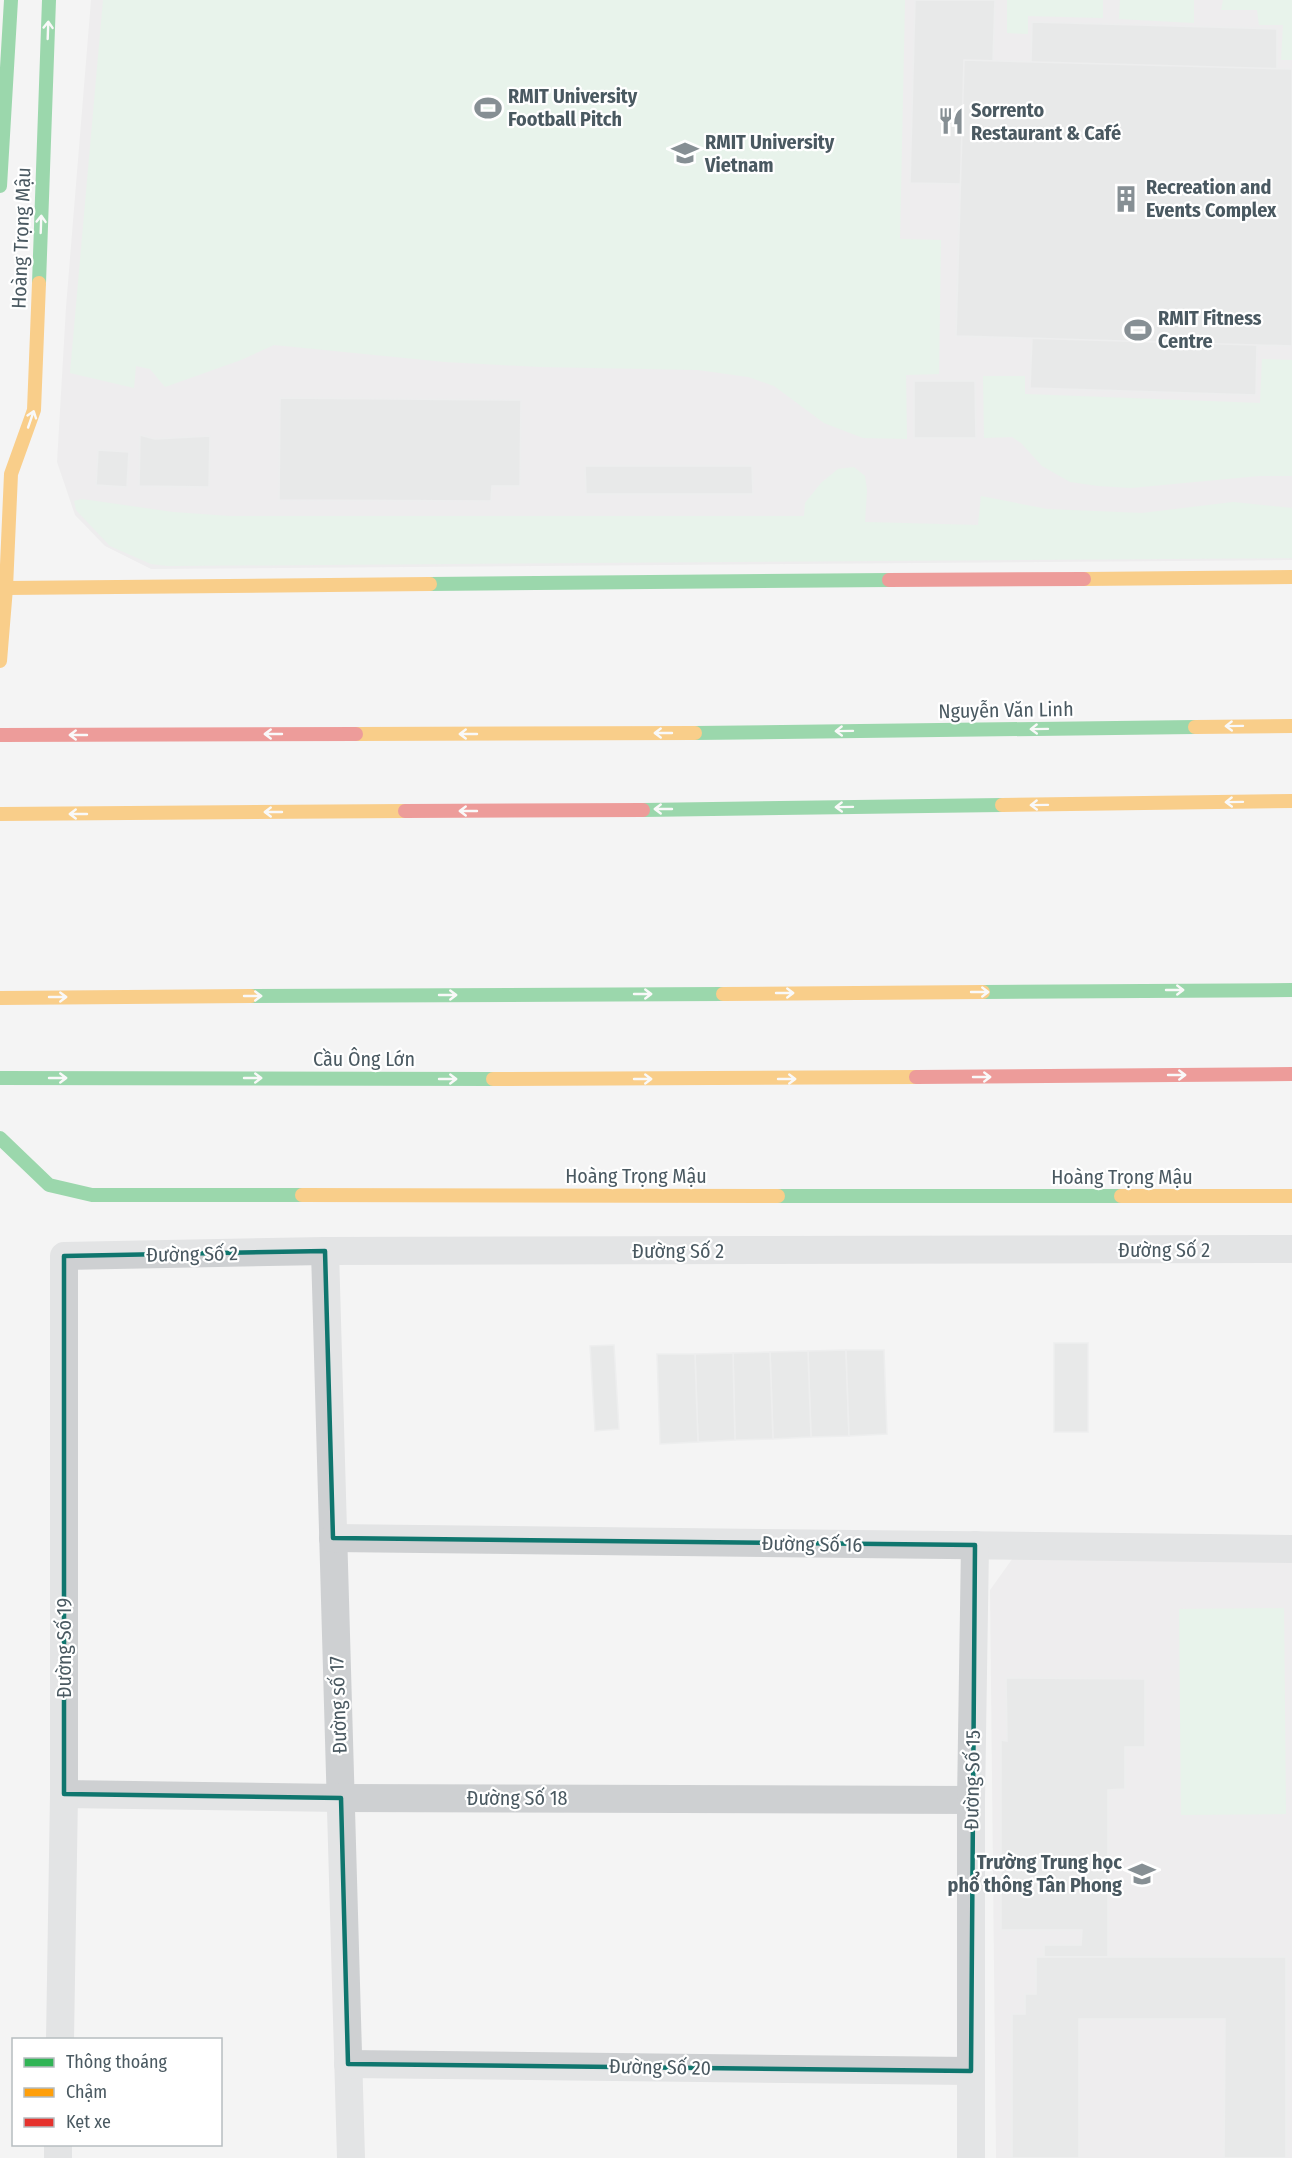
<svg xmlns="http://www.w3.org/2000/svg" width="1292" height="2158" viewBox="0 0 1292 2158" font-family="'Fira Sans Condensed',sans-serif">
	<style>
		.education { fill: #e6e5e6 }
		.green { fill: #d9f2e0 }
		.building { fill: #dadcdc; stroke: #e5e6e7; stroke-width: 1.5 }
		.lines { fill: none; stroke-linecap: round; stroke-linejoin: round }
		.street { stroke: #ced0d2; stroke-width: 28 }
		.fast { stroke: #30b455; stroke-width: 14 }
		.slow { stroke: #ff9f0a; stroke-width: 14 }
		.jam { stroke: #e5322d; stroke-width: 14 }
		.oneway { stroke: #fff }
		.marked { fill: none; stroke: #0f766e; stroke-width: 4.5; stroke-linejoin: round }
		.labels { text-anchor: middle; stroke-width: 4.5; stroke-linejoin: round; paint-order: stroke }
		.poi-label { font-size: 20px; font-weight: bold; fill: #4a5961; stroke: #fff; text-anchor: start }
		.street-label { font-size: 20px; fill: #4a5961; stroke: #fff }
	</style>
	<rect width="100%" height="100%" fill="#f4f4f4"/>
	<g class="education">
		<polygon points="91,0 1292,0 1292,560 151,569 105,546 75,515 57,462 66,307"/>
		<polygon points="1292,1553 1292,2158 996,2158 990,1590 1015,1555"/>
	</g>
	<g class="green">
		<polygon points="103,0 905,0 900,239 941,240 939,374 906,375 907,439 863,438 824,423 774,386 748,377 698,370 540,367 445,362 274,345 241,360 165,387 150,369 136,366 134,388 70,373"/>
		<polygon points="1007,0 1103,0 1103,18 1028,16 1028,34 1007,33"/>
		<polygon points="1120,0 1194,0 1194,23 1119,19"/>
		<polygon points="1223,0 1292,0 1292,60 1281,60 1283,25 1259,25 1257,10 1221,10"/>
		<polygon points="1262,359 1292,360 1292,476 1259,476 1131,488 1098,486 1070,482 1042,466 1021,443 1012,437 984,438 983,376 1025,376 1025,394 1260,403"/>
		<polygon points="854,467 865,476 867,490 865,522 978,525 981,496 1047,509 1142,513 1233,502 1292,508 1292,558 168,566 151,564 110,546 76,510 74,501 82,499 173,512 229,516 804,516 805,503 821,483 838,469"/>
		<polygon points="1284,1608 1286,1814 1181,1815 1179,1609"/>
	</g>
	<g class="building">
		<polygon points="915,0 995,0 993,61 1031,62 1032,22 1277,29 1277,69 1292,69 1292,346 1257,345 1256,395 1030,388 1032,338 956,336 960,184 910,183"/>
		<polygon points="964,60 1292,69 1292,346 956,336"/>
		<polygon points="914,381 975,381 976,438 914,438"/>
		<polygon points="280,398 521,400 520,486 492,486 491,501 279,500"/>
		<polygon points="140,435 155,439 210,436 209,487 139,486"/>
		<polygon points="98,450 129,452 127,487 96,485"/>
		<polygon points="585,466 752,466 753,494 586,494"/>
		<rect x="1054" y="1343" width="34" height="89"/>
		<polygon points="614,1345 619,1429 595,1431 590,1346"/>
		<polygon points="846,1350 849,1436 811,1437 808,1351"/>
		<polygon points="846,1350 884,1350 887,1434 849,1436"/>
		<polygon points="808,1351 811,1437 773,1439 770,1352"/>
		<polygon points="770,1352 773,1439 735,1440 733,1353"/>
		<polygon points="733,1353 735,1440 698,1442 695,1354"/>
		<polygon points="657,1354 695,1354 698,1442 660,1444"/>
		<polygon points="1006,1678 1145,1679 1145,1747 1125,1747 1125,1789 1108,1790 1108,1957 1044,1957 1044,1945 1081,1945 1082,1930 1001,1930 1001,1740 1007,1741"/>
		<polygon points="1036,1957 1286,1957 1286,2158 1224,2158 1225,2019 1079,2019 1079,2158 1012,2158 1012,2014 1025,2014 1025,1994 1036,1994"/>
	</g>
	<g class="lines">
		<g class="street">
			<polyline points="325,1251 351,2158"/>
			<polyline points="333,1538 1292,1549"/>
			<polyline points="64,1794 341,1798 971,1800"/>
			<polyline points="60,2040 64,1794 64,1256 325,1251 1292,1249"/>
			<polyline points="348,2064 971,2071"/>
			<polyline points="58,2144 58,2158"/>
			<polyline points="971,2158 971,1800 975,1545"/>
		</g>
		<g class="fast">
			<polyline points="0,186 11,0"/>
			<polyline points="39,283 49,0"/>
			<polyline points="430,584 889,580"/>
			<polyline points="695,733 1195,727"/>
			<polyline points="643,810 1002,805"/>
			<polyline points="983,992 1292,990"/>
			<polyline points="251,996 723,994"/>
			<polyline points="0,1078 493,1079"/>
			<polyline points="0,1138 49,1185 92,1195 302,1195"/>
			<polyline points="778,1196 1121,1196"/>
		</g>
		<g class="slow">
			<polyline points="1084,579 1292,577"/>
			<polyline points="6,588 430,584"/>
			<polyline points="0,661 6,588 11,474 34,410 39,283"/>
			<polyline points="1195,727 1292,726"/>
			<polyline points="356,734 695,733"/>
			<polyline points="1002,805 1292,801"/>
			<polyline points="0,814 405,811"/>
			<polyline points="723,994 983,992"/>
			<polyline points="0,998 251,996"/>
			<polyline points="493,1079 916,1077"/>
			<polyline points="302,1195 778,1196"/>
			<polyline points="1121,1196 1292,1196"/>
		</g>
		<g class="jam">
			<polyline points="889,580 1084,579"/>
			<polyline points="0,735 356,734"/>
			<polyline points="405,811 643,810"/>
			<polyline points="916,1077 1292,1074"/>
		</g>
	</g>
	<defs><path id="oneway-shaft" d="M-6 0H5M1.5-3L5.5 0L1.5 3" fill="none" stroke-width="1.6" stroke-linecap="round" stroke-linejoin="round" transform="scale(1.5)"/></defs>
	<g class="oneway">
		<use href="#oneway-shaft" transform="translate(48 30) rotate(-88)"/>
		<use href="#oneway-shaft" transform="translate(41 224) rotate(-88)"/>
		<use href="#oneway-shaft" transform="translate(31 419) rotate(-71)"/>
		<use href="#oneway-shaft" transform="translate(1234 726) rotate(179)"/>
		<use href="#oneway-shaft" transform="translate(1039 729) rotate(179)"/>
		<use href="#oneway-shaft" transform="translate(844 731) rotate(179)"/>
		<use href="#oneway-shaft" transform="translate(663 733) rotate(180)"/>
		<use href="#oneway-shaft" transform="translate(273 734) rotate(180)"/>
		<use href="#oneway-shaft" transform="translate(468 734) rotate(180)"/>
		<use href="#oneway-shaft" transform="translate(78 735) rotate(180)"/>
		<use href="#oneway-shaft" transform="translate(1234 802) rotate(179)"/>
		<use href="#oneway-shaft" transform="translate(1039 805) rotate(179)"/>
		<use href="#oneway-shaft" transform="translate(844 807) rotate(179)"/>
		<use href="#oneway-shaft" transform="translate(663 809) rotate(180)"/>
		<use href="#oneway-shaft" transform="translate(468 811) rotate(180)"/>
		<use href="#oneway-shaft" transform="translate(273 812) rotate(180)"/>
		<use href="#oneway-shaft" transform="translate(78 814) rotate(180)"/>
		<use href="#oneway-shaft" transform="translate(1175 990)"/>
		<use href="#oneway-shaft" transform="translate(980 992)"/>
		<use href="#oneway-shaft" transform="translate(785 993)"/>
		<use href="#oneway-shaft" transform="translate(643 994)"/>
		<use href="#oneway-shaft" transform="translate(448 995)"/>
		<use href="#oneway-shaft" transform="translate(253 996)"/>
		<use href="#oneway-shaft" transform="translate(58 997)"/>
		<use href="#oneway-shaft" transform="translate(1177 1075)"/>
		<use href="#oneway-shaft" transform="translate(982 1077)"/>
		<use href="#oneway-shaft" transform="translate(58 1078)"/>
		<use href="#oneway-shaft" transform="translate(253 1078)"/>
		<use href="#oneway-shaft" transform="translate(448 1079)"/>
		<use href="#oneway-shaft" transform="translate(643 1079)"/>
		<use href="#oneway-shaft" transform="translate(787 1079)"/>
	</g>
	<path d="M0 0H1292V2158H0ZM 325,1251 L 333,1538 L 975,1545 L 971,2071 L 348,2064 L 341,1798 L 64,1794 L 64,1256 Z" fill="#f4f4f4" fill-opacity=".55" fill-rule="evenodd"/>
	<path class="marked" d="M 325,1251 L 333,1538 L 975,1545 L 971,2071 L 348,2064 L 341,1798 L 64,1794 L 64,1256 Z"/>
	<defs>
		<symbol id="stadium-bare" viewBox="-9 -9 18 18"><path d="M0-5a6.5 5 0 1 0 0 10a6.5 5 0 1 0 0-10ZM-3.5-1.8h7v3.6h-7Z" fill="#868f94" stroke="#fff" stroke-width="2.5" paint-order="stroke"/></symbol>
		<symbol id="restaurant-bare" viewBox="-9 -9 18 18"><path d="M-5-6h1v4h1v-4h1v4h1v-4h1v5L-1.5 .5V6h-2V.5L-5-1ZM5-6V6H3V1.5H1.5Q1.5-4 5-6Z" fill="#868f94" stroke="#fff" stroke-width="2.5" paint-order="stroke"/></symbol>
		<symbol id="university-bare" viewBox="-9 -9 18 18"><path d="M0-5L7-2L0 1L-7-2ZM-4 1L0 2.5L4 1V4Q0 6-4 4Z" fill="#868f94" stroke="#fff" stroke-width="2.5" paint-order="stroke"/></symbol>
		<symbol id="building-bare" viewBox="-9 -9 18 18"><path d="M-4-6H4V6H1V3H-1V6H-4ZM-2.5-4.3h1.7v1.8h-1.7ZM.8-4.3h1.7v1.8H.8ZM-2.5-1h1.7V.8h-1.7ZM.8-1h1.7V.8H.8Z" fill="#868f94" stroke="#fff" stroke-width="2.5" paint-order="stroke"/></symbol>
		<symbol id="school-bare" viewBox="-9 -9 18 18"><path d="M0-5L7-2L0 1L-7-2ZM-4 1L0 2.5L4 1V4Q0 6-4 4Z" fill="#868f94" stroke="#fff" stroke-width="2.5" paint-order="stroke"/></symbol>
	</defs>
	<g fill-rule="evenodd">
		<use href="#stadium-bare" x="469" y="89" width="38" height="38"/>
		<use href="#restaurant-bare" x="932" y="102" width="38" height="38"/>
		<use href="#university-bare" x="666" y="134" width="38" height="38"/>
		<use href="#building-bare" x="1107" y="180" width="38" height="38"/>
		<use href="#stadium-bare" x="1119" y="311" width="38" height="38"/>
		<use href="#school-bare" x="1123" y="1855" width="38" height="38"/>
	</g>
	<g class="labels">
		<g class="poi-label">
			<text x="508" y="103">RMIT University<tspan x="508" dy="23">Football Pitch</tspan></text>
			<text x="971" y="117">Sorrento<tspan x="971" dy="23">Restaurant &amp; Café</tspan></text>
			<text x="705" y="149">RMIT University<tspan x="705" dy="23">Vietnam</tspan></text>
			<text x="1146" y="194">Recreation and<tspan x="1146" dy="23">Events Complex</tspan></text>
			<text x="1158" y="325">RMIT Fitness<tspan x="1158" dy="23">Centre</tspan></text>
			<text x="1122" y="1869" text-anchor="end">Trường Trung học<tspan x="1122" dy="23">phổ thông Tân Phong</tspan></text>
		</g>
		<g class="street-label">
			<text transform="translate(21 238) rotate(-88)" y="7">Hoàng Trọng Mậu</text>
			<text transform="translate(1006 710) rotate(-1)" y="7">Nguyễn Văn Linh</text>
			<text x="364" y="1066">Cầu Ông Lớn</text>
			<text x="636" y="1183">Hoàng Trọng Mậu</text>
			<text x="1122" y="1184">Hoàng Trọng Mậu</text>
			<text x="1164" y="1257">Đường Số 2</text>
			<text x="678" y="1258">Đường Số 2</text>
			<text transform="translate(192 1254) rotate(-1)" y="7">Đường Số 2</text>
			<text transform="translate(812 1544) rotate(1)" y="7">Đường Số 16</text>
			<text transform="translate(64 1648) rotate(-90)" y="7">Đường Số 19</text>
			<text transform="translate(338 1705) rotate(-92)" y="7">Đường số 17</text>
			<text transform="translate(972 1780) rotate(-89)" y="7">Đường Số 15</text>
			<text x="517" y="1805">Đường Số 18</text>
			<text transform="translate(660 2067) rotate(1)" y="7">Đường Số 20</text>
		</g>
	</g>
	<rect x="12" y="2038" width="210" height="108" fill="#ffffff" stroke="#b7bdc0" stroke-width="1.5"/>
	<rect x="24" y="2058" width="30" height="9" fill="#30b455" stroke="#b7bdc0" stroke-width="1.5"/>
	<text x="66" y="2068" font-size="18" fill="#4a5961">Thông thoáng</text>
	<rect x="24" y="2088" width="30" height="9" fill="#ff9f0a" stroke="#b7bdc0" stroke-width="1.5"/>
	<text x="66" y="2098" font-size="18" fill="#4a5961">Chậm</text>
	<rect x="24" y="2118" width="30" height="9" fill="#e5322d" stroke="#b7bdc0" stroke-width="1.5"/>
	<text x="66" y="2128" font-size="18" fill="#4a5961">Kẹt xe</text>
</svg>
